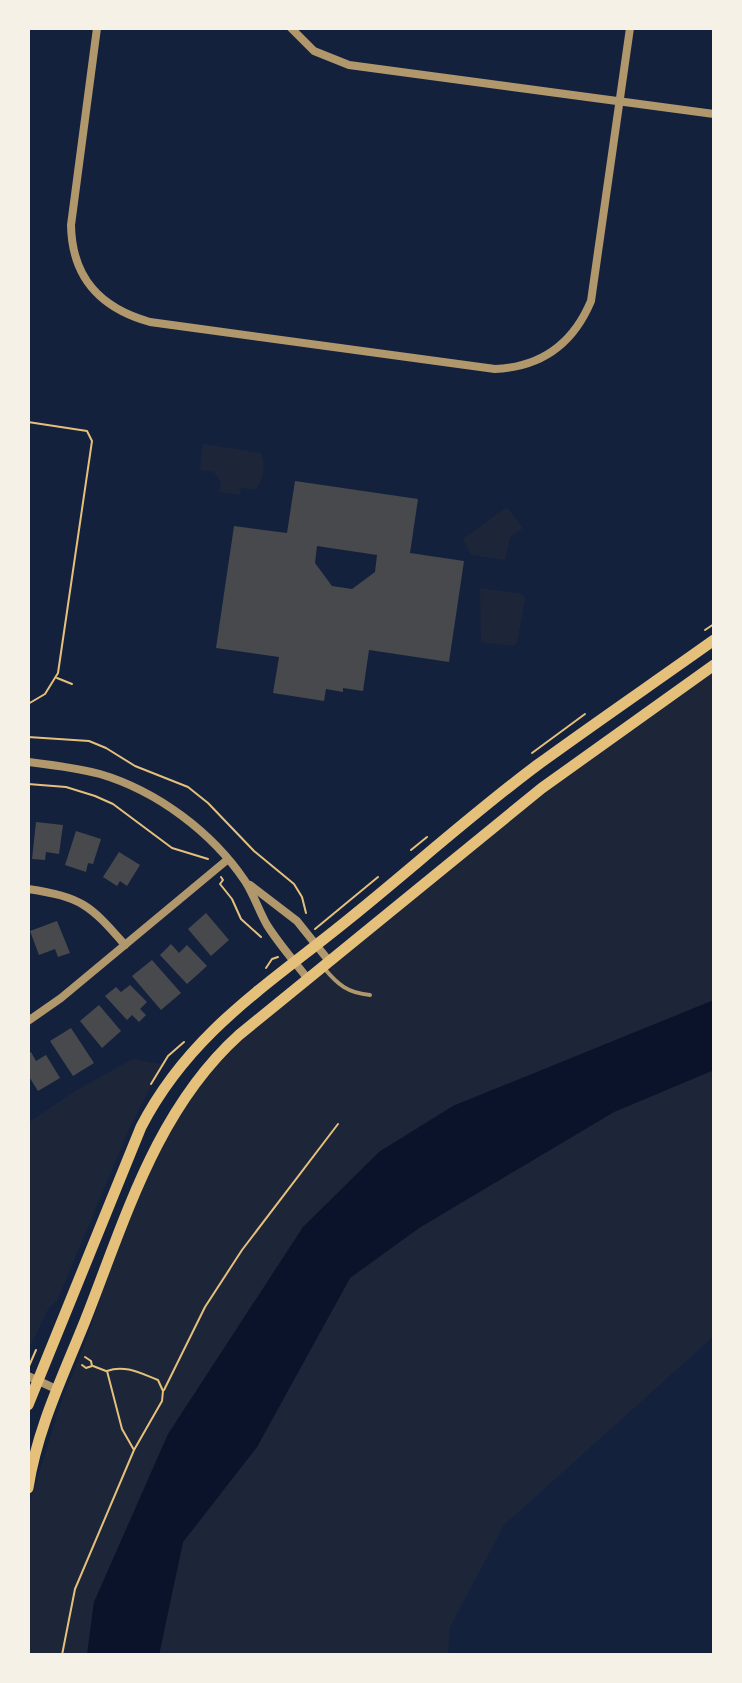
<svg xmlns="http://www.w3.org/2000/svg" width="742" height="1683" viewBox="0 0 742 1683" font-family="Lato,sans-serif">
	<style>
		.green { fill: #1d2539 }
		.water { fill: #0b132b }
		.building { fill: #48494c; fill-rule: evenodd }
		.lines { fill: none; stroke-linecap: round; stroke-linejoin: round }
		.path { stroke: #e5c07b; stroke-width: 2 }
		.service { stroke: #b1986c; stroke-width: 4 }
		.minor { stroke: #b1986c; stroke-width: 8 }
		.secondary { stroke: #e5c07b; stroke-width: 11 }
	</style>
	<rect width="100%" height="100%" fill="#14213d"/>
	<g class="green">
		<path d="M 203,444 L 261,453 C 266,465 264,480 255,490 L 241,488 L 240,495 L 220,492 L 221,482 L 214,472 L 200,470 Z"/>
		<polygon points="507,507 523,528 510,537 505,560 471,555 463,539"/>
		<polygon points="480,588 522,594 525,598 517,643 513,646 481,642"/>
		<polygon points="714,664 714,1000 453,1106 379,1152 94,1602 87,1655 28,1655 28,1508 62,1400 87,1338 137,1189 199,1075 458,856"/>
		<polygon points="133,1059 162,1064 129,1129 57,1301 49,1307 28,1351 28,1123 75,1091"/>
		<polygon points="714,1070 714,1336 504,1525 450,1627 448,1655 159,1655 183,1542 257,1447 350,1278 419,1228 614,1112"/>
	</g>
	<polygon class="water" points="714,1000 714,1070 614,1112 419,1228 350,1278 257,1447 183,1542 159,1655 87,1655 94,1602 168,1434 303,1227 379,1152 453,1106"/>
	<g class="building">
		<path d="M 295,481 L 418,499 L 410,553 L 464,561 L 449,662 L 369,650 L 363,691 L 343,688 L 343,692 L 326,689 L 324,701 L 273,693 L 279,657 L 216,648 L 234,526 L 287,533 ZM 317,546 L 377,555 L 375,572 L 352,589 L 332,586 L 315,563 Z"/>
		<polygon points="36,822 63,825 59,854 46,852 45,860 32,859"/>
		<polygon points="76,831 101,839 93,864 88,863 86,872 65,865"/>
		<polygon points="119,852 140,865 127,886 120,881 117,886 103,877"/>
		<polygon points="206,913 229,940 211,956 188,929"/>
		<polygon points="57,921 70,953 58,957 55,949 39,955 30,931"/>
		<polygon points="171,944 179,953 187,945 207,966 187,984 160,955"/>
		<polygon points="152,960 181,993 161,1010 132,976"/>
		<polygon points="130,985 147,1002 140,1009 146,1015 139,1022 132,1015 127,1020 105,996 116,987 121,992"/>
		<polygon points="99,1005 121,1031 102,1048 80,1021"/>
		<polygon points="71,1028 94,1063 73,1076 50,1041"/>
		<polygon points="31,1052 36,1061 46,1055 60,1078 38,1091 28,1075 28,1054"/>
	</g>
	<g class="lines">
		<g class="path">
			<polyline points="28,422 87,431 92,441 58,673 45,694 28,704"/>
			<polyline points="705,630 714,624"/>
			<polyline points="57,678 72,684"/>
			<polyline points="28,737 89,741 106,748 135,766 188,787 208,803 254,851 294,884 302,897 306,913"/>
			<polyline points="532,753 585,714"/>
			<polyline points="28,784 66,787 95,796 113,804 172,848 208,859"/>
			<polyline points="411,850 427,837"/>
			<polyline points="221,877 223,880 220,884 232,899 241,919 261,937"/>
			<polyline points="315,929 378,877"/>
			<polyline points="266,968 272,959 278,957"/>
			<polyline points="151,1084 168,1056 184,1042"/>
			<polyline points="82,1365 86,1368 92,1366 91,1361 85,1357"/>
			<polyline points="29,1366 36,1350"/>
			<polyline points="93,1366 106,1371"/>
			<polyline points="164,1390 205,1307 242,1250 338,1124"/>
			<path d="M 62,1655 L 75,1589 L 134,1450 L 162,1401 L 163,1391 L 158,1380 C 142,1374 125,1364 107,1371 L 122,1429 L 134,1450"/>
		</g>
		<path class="service" d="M 324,968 C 338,985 348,993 370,995"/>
		<g class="minor">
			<path d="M 97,28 L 71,225 C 72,278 100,308 150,322 L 495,369 C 541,367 573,344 591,301 L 630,28"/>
			<polyline points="291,28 314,51 349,65 714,114"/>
			<path d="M 28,762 C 52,765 77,768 100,774 C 157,791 212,832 245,881 C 254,895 259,911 267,925 C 279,944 294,961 308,979"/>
			<polyline points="250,885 297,921 329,961"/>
			<path d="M 28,889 C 82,897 90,905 125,945"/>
			<polyline points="28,1021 61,998 227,860"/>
			<polyline points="28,1376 56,1389"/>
		</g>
		<g class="secondary">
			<path d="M 28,1405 L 141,1127 C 190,1032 268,985 349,919 C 411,869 472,814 536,766 C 595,723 655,682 714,640"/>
			<path d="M 28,1488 C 37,1429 63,1376 85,1321 C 125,1220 156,1110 239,1035 L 542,788 L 714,665"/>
		</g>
	</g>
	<rect width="742" height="1683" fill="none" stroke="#f6f1e7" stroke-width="60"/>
</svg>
